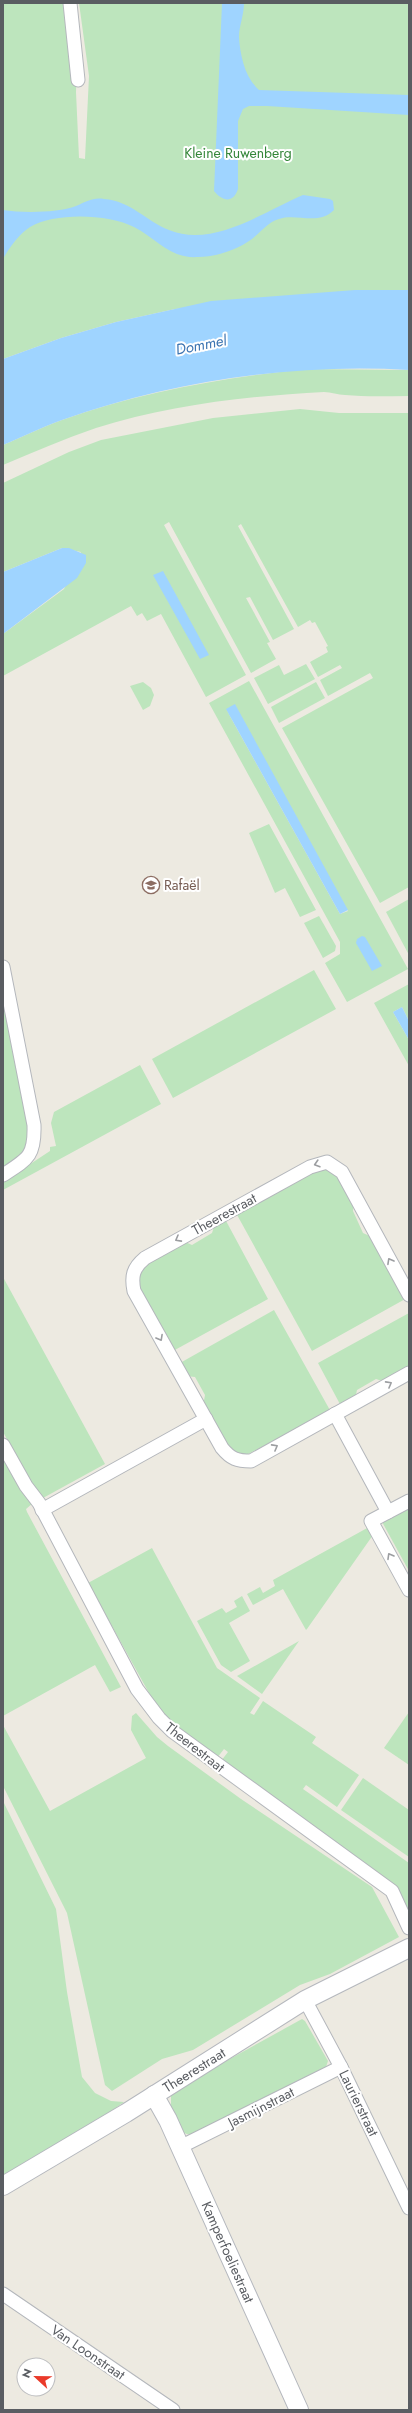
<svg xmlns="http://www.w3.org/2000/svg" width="412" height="2413" viewBox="0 0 412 2413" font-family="Jost,sans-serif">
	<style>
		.green { fill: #bde5bd; fill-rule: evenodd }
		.water { fill: #9fd4ff }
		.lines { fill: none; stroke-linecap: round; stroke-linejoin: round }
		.street-casing { stroke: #b4b7bc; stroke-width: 15 }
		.secondary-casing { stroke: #b5b8be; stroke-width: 20 }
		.street { stroke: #fff; stroke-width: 13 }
		.secondary { stroke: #fff; stroke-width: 18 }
		.oneway { stroke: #9c9ea1 }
		.labels { text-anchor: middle; stroke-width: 4; stroke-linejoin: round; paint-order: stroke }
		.park-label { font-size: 14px; fill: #348639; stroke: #fff }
		.education-label { font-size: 14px; fill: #785e54; stroke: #fff; text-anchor: start }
		.street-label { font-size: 14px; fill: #5a5d62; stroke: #fff }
		.water-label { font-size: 15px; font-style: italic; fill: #3c74b1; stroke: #fff }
	</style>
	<rect width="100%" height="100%" fill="#edeae1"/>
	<g class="green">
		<polygon points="3,3 71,3 77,57 76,92 79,158 85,159 89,76 79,3 409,3 409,293 380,291 175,309 116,322 61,338 3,359"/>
		<path d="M 305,369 L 409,370 L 409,396 C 388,396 366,397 345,395 C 338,395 331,392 324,392 C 248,396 169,405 96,428 C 64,439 34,452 3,465 L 3,445 C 22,437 42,427 62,420 C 140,392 223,378 305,369 Z"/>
		<polygon points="300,409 339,413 409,413 409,887 380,903 282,728 373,678 370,673 328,696 320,680 342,668 340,665 318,677 310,662 328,652 326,647 328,646 315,622 312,623 310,620 298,627 241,524 238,526 294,629 273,640 250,597 246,598 270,642 267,643 276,659 251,673 169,522 164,525 246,675 206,697 161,614 147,621 142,613 137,616 131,606 3,676 3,634 64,589 81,552 62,548 3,572 3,483 69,452 101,440 213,418"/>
		<polygon points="306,664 315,679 268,704 254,678 279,665 284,675"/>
		<path d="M 249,681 L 408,969 L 347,1002 L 325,963 L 340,954 L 340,942 L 209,703 ZM 226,709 L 348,911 L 340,914 Z"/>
		<polygon points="143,682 151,688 154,695 150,706 143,710 130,686"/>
		<polygon points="316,682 325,698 279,723 271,707"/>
		<polygon points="269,824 316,910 300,917 285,888 275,893 249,833"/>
		<polygon points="409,899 409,955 386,912"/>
		<polygon points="319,916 336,946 335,951 323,958 304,923"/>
		<polygon points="314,970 336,1009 173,1098 152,1059"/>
		<polygon points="409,984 409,1021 402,1007 393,1012 409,1040 409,1066 374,1003"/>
		<path d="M 3,1001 L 29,1131 C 26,1153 20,1157 3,1169 Z"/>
		<polygon points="140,1065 161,1104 3,1190 3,1182 50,1151 50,1147 56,1146 51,1123 54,1112"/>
		<polygon points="323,1168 337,1173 354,1202 353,1211 363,1233 374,1238 407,1298 312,1351 236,1213 307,1173"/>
		<polygon points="225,1219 268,1299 173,1351 139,1290 137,1283 143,1266 183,1241 192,1245 212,1233 215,1224"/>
		<polygon points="3,1277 105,1464 43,1498 34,1488 3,1432"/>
		<polygon points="274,1310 331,1412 246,1455 232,1452 203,1406 205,1395 195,1377 186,1376 180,1363"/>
		<polygon points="409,1313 409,1369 385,1382 376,1379 357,1390 355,1399 341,1406 318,1363"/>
		<polygon points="3,1455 33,1503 26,1509 27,1512 121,1687 110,1692 95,1665 3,1716"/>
		<polygon points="409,1507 409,1571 381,1520"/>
		<polygon points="369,1527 373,1535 307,1629 306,1630 283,1589 253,1605 247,1594 260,1587 263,1593 275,1586 273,1580"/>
		<polygon points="152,1548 217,1668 260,1698 250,1713 254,1715 263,1701 316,1737 312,1743 359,1775 337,1807 306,1785 303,1789 409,1863 409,1912 399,1890 221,1761 228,1752 224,1749 217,1758 173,1725 154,1702 88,1583"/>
		<polygon points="242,1596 250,1611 229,1623 250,1661 231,1672 221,1665 197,1621 222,1608 226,1613 237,1607 234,1601"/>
		<polygon points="299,1641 262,1694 237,1676"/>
		<polygon points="409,1712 409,1765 384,1748"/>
		<polygon points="136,1713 157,1737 168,1746 241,1799 372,1887 399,1937 330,1974 300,1985 193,2050 162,2059 112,2091 105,2085 67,1913 3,1786 3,1725 50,1811 146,1758 131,1730 132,1716"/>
		<polygon points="363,1778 409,1810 409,1857 341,1810"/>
		<polygon points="3,1801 56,1909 67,1992 82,2077 95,2093 111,2101 124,2102 87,2128 3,2176"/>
		<polygon points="302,2019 305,2021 328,2061 326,2067 190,2135 184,2133 171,2112 171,2095 217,2066"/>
	</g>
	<g class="water">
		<path d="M 222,3 L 244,3 C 244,15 239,26 239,37 C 240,55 245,78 259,90 L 409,95 L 409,115 L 267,106 L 249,106 L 243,109 L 238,121 L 238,189 C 233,204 222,201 214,191 Z"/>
		<path d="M 303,195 L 330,199 L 333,201 L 334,210 C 318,226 297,213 279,219 C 268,222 261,232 252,239 C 237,250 216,257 198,257 C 170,259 157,239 134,227 C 109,214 55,212 30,227 C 19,234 9,248 3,259 L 3,210 C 22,213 58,213 76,206 C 86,202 93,197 104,199 C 131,201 146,221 169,230 C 213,248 263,212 303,195 Z"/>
		<path d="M 355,290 L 409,290 L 409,370 C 293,363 172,381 62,420 C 42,427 22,437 3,445 L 3,359 L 61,338 L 116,322 L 211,301 Z"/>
		<polygon points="62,548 69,548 86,555 86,563 77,578 3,634 3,572"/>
		<polygon points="163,571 209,655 200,659 153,575"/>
		<polygon points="235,704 348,910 340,914 226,709"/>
		<polygon points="362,936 365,937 382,966 372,971 356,943 357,939"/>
		<polygon points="402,1007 409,1021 409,1040 393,1012"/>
	</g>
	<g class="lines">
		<defs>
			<g id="street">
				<polyline points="70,3 78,80"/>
				<path d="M 3,967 L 34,1125 C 35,1156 28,1159 3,1175"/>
				<path d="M 409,1295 L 342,1172 L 327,1162 L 310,1167 L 145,1258 C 133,1268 131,1276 134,1291 L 222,1448 C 231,1459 237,1461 251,1461 L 409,1373"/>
				<polyline points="335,1414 388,1512"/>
				<polyline points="3,1445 26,1486 39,1503 137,1689 159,1718 172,1731 392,1891 409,1928"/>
				<polyline points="409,1501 371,1521 409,1590"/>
				<polyline points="42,1510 206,1419"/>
				<polyline points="305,2000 341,2067 409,2208"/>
				<polyline points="180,2147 341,2067"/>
				<polyline points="3,2294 173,2410"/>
			</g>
			<g id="secondary">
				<polyline points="154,2095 168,2120 299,2410"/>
				<polyline points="3,2186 126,2113 305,2000 409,1948"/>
			</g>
		</defs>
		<use href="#street" class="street-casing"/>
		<use href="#secondary" class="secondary-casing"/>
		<use href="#street" class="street"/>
		<use href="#secondary" class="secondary"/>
	</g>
	<defs><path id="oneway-chevron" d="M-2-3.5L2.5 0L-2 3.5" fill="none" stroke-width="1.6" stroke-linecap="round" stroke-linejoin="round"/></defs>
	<g class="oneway">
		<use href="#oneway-chevron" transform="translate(317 1164) rotate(163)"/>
		<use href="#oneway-chevron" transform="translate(178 1239) rotate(151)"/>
		<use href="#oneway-chevron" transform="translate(390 1261) rotate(-119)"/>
		<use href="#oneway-chevron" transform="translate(160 1338) rotate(61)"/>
		<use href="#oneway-chevron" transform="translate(389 1384) rotate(-29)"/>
		<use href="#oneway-chevron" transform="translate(275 1447) rotate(-29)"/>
		<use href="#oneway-chevron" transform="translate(390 1556) rotate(-120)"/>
	</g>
	<defs>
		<symbol id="school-ring" viewBox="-11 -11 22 22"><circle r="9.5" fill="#fff" stroke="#8d6e63" stroke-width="1.5"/><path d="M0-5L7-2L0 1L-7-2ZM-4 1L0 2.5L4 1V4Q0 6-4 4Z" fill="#8d6e63"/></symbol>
	</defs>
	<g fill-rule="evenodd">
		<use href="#school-ring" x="141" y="875" width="20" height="20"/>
	</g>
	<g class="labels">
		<g class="park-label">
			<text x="238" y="158">Kleine Ruwenberg</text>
		</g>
		<g class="education-label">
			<text x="164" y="890">Rafaël</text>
		</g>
		<g class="street-label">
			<text transform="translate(224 1214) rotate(-29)" y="5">Theerestraat</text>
			<text transform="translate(195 1747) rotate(38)" y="5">Theerestraat</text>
			<text transform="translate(194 2070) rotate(-32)" y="5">Theerestraat</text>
			<text transform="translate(359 2103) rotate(64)" y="5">Laurierstraat</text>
			<text transform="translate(261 2107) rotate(-27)" y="5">Jasmijnstraat</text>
			<text transform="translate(228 2252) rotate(66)" y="5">Kamperfoeliestraat</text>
			<text transform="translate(88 2352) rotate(34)" y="5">Van Loonstraat</text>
		</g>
		<g class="water-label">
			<text transform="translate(201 345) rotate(-11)" y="5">Dommel</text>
		</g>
	</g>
	<rect width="412" height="2413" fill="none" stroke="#5a5d62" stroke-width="8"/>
	<g transform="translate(36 2377) rotate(292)"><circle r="19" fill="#ffffff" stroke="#bdbec0"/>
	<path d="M0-3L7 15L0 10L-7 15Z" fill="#ea3a2a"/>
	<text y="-6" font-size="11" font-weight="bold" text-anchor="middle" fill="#5a5d62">N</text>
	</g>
</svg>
